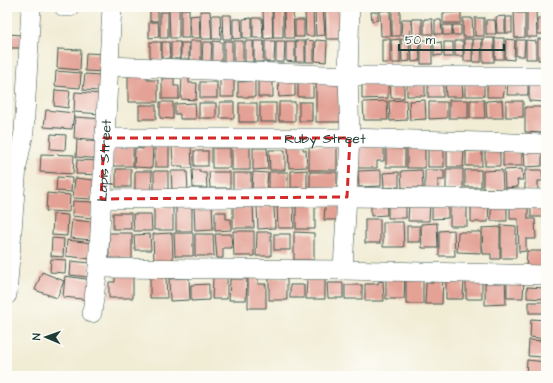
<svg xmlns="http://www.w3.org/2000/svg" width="553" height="383" viewBox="0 0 553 383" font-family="'Architects Daughter',sans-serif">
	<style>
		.building { fill: #e4a296 }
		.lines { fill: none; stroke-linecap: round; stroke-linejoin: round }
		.minor-casing { stroke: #3e574c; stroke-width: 20 }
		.minor { stroke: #fff; stroke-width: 19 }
		.marked { fill: none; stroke: #d62828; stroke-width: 3; stroke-dasharray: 8 5; stroke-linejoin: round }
		.labels { text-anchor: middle; stroke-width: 3; stroke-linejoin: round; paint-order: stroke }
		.street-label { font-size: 14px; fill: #1f3d34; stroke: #fdfcf7 }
	</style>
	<rect width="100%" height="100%" fill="#fdfcf7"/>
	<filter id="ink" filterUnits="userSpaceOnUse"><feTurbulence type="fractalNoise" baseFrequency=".025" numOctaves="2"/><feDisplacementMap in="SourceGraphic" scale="8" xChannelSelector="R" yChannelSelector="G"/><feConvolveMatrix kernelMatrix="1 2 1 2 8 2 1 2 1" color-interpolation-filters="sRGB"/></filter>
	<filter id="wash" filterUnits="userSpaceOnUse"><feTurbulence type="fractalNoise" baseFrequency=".012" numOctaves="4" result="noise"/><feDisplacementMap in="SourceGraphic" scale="16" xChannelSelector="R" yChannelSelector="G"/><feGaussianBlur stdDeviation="0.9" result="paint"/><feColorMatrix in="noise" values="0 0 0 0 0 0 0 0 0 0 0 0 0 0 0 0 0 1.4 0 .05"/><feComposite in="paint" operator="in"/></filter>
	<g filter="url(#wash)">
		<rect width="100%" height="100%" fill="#f1ecd4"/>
		<g id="blocks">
			<g class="building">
				<polygon points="344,7 348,39 326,39 325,8"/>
				<rect x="392" y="7" width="8" height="29"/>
				<polygon points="169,9 179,9 179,38 170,38"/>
				<rect x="181" y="9" width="8" height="29"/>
				<polygon points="272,9 273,38 264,39 263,10"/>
				<rect x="273" y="9" width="10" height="29"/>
				<polygon points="284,9 293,9 294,38 285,38"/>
				<polygon points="323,9 325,35 316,36 315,10"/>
				<rect x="150" y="10" width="8" height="11"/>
				<polygon points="305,10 313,10 314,36 306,36"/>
				<polygon points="390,10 391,36 381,36 380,11"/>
				<polygon points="200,11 210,11 212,39 201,39"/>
				<polygon points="527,11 536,11 537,37 527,37"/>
				<rect x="160" y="12" width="8" height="26"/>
				<polygon points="371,12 378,12 378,20 372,21"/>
				<polygon points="461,12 461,23 443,23 443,13"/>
				<polygon points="514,13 525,13 525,37 515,38"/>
				<polygon points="199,15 200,38 191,38 190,16"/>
				<polygon points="212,15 220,15 221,39 212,39"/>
				<polygon points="222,15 231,15 232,39 223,39"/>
				<polygon points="505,16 505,33 497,33 496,17"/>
				<rect x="506" y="17" width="6" height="16"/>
				<polygon points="252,18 252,38 243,38 243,19"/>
				<polygon points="253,18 262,18 263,38 253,38"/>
				<polygon points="463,18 472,18 473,37 463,37"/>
				<rect x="475" y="18" width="9" height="18"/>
				<rect x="538" y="18" width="8" height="16"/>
				<polygon points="233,19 241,19 242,38 233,39"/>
				<polygon points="402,19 411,19 410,35 401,35"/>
				<polygon points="412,19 422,19 422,34 413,35"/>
				<polygon points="424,19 432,19 433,34 424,34"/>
				<rect x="295" y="20" width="9" height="17"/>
				<polygon points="435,20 441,20 442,34 435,34"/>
				<polygon points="486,20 495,20 496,34 486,34"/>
				<polygon points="149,22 158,22 159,37 149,38"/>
				<rect x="443" y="25" width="9" height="10"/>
				<polygon points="453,25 461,25 461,35 452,35"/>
				<polygon points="7,34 22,35 21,48 7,48"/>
				<rect x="483" y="38" width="11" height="24"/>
				<rect x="495" y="38" width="9" height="21"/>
				<rect x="382" y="39" width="8" height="24"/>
				<polygon points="400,39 400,63 392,63 391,40"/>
				<polygon points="401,39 409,39 410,61 402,62"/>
				<polygon points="411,39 419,39 420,61 412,62"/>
				<rect x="464" y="39" width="8" height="22"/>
				<polygon points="473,39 482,39 481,62 473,62"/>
				<polygon points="506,39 515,40 514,60 505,59"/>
				<rect x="538" y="39" width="6" height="21"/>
				<polygon points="306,40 314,41 314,62 306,62"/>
				<polygon points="316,40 327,41 326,62 315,61"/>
				<rect x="421" y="40" width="11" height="24"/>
				<polygon points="516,40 525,40 524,56 516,56"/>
				<polygon points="526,40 536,41 536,59 526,59"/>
				<rect x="190" y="41" width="11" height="21"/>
				<polygon points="213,41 222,42 222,62 213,62"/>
				<rect x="224" y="41" width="8" height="21"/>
				<rect x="234" y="41" width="9" height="21"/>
				<rect x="245" y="41" width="8" height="21"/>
				<polygon points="254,41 264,41 263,62 254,62"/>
				<polygon points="265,41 275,41 274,62 265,62"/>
				<polygon points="276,41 285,41 284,62 276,62"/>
				<polygon points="286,41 295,41 295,62 286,61"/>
				<rect x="296" y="41" width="9" height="21"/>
				<rect x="455" y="41" width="8" height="15"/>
				<rect x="150" y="42" width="11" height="18"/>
				<polygon points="162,42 169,42 170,58 162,59"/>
				<rect x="171" y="42" width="9" height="17"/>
				<polygon points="203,42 212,42 211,62 202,62"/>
				<polygon points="441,42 442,55 434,56 434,43"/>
				<rect x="444" y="42" width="9" height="15"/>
				<rect x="181" y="43" width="8" height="16"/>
				<polygon points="58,49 81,50 80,70 57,68"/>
				<polygon points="86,53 107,54 106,72 85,71"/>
				<polygon points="7,69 10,69 9,82 7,82"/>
				<polygon points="56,71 81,73 80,88 55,86"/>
				<polygon points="85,74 101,75 100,91 83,90"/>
				<polygon points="313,74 313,97 298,97 298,75"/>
				<polygon points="128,75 147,75 147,80 158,80 158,102 128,102"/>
				<polygon points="182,75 189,75 189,83 197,83 196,100 181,99"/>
				<rect x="316" y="76" width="25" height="46"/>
				<polygon points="528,76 528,95 507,95 508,80"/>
				<polygon points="162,78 174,78 174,86 179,86 179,99 162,99"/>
				<rect x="220" y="78" width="14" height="19"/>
				<polygon points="529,79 546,85 546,102 529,101"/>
				<polygon points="258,80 273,81 273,97 258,97"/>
				<polygon points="278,80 295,80 295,96 279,97"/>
				<polygon points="255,81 255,97 238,97 238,82"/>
				<rect x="407" y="81" width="18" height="15"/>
				<polygon points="445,81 462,81 463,97 446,97"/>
				<rect x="465" y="81" width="19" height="15"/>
				<polygon points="487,81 506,82 503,97 487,97"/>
				<rect x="200" y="82" width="17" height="16"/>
				<polygon points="388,82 388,98 362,99 362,83"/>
				<rect x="428" y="82" width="15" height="15"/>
				<polygon points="390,83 404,83 404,98 391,98"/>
				<polygon points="55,90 70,91 68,108 54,106"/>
				<polygon points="75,92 103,94 101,114 74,112"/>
				<polygon points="406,100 407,120 390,121 389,101"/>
				<polygon points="425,100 426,119 410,120 409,101"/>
				<rect x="449" y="100" width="19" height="18"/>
				<polygon points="470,100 484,100 485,118 470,118"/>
				<polygon points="502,100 503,118 487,118 486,101"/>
				<polygon points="387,101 388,120 364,120 363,102"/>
				<rect x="506" y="101" width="17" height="16"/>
				<polygon points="160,102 173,102 173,119 160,118"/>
				<rect x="220" y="102" width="14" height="16"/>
				<rect x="279" y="102" width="16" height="19"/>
				<rect x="299" y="102" width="13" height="19"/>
				<polygon points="429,102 447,102 447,118 429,119"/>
				<polygon points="195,103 196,119 180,119 180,114 175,114 175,104"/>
				<rect x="199" y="103" width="17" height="15"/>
				<rect x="239" y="103" width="18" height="19"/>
				<rect x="260" y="103" width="16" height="19"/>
				<rect x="139" y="105" width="17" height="14"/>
				<polygon points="525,107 545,107 544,133 525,132"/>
				<polygon points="46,110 74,113 72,129 44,127"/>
				<polygon points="75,117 103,119 101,140 74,138"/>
				<polygon points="51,134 66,135 65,150 50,149"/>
				<polygon points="77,140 103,142 102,159 76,157"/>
				<rect x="112" y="143" width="21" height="23"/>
				<polygon points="303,143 303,150 306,150 307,167 289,168 288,144"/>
				<polygon points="191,144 192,168 182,168 183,166 173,166 172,145"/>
				<polygon points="143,145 153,145 152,168 134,167 135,148 143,149"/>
				<rect x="155" y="145" width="14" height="22"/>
				<rect x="309" y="146" width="28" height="24"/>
				<rect x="232" y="147" width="18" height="23"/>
				<polygon points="357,147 384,147 384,161 377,161 377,168 357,168"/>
				<polygon points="545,147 546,147 546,168 544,168"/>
				<rect x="212" y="148" width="18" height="20"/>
				<polygon points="253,148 267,148 268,169 253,170"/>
				<rect x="386" y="148" width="19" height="19"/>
				<rect x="407" y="148" width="18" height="20"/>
				<rect x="428" y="149" width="16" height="18"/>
				<polygon points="269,150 285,150 285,170 270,170"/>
				<polygon points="447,150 464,150 463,167 447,167"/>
				<rect x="194" y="151" width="14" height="15"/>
				<rect x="466" y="151" width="16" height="15"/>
				<rect x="485" y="151" width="15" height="15"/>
				<polygon points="524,151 542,151 542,166 525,167"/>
				<rect x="503" y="152" width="19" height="14"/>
				<polygon points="41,154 74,155 73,174 40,172"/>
				<polygon points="77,160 101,161 101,175 76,174"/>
				<rect x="116" y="169" width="15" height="18"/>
				<rect x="446" y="169" width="17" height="20"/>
				<polygon points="522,169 523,180 517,180 518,187 505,188 504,170"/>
				<polygon points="192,170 200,170 200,172 206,172 207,188 193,188"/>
				<polygon points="307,170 307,190 298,191 298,187 291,188 291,171"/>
				<polygon points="381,170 381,186 359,187 358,171"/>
				<polygon points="422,170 423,188 402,188 401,171"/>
				<polygon points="425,170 444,170 444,180 438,180 438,189 425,189"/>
				<rect x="465" y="170" width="16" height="17"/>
				<polygon points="502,170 503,189 483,189 483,171"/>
				<polygon points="525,170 542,170 543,181 538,181 538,190 525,191"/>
				<polygon points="135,171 152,171 151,194 135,190"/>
				<polygon points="154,171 168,171 168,191 154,192"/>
				<polygon points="171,171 187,171 188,191 172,191"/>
				<polygon points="209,172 230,172 230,188 210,188"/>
				<polygon points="253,172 268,173 266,191 252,190"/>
				<rect x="269" y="172" width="19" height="19"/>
				<polygon points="310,172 337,172 337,189 310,188"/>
				<polygon points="399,172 399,187 384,188 383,173"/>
				<rect x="233" y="173" width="18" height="17"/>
				<polygon points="57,177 72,178 71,192 56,191"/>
				<polygon points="75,178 94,180 92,199 73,198"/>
				<polygon points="47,193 70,195 69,212 46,211"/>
				<polygon points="450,199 467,206 467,226 450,226"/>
				<polygon points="371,200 386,200 387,215 371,216"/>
				<polygon points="406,200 406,218 388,218 388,201"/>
				<polygon points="471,200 489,200 488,222 471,222"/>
				<polygon points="507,200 507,221 491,221 491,205"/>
				<polygon points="528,200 528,219 535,219 536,239 526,239 526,251 519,252 518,219 510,219 510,204"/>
				<polygon points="73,201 93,202 92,218 72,216"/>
				<polygon points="409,202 430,202 429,221 408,221"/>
				<polygon points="432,202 448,202 448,218 432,219"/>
				<polygon points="212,204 213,230 195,231 194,205"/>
				<polygon points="296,204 315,205 315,229 296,229"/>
				<rect x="531" y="204" width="15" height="13"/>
				<polygon points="277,205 293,205 294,228 278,228"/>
				<polygon points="325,205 341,206 340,220 324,220"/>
				<polygon points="233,206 253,206 254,228 233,228"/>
				<polygon points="257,206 274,206 275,228 258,229"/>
				<rect x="154" y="207" width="19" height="23"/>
				<rect x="176" y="207" width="16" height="24"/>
				<polygon points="215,212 226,212 226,219 231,219 231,230 215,231"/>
				<rect x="113" y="213" width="18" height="16"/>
				<polygon points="53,214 68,215 67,236 52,235"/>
				<polygon points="133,214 151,214 152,231 134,231"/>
				<rect x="365" y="219" width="15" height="24"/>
				<polygon points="72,220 94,222 92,240 70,238"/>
				<polygon points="383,222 403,222 404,247 383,247"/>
				<polygon points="437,223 438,248 422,248 421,224"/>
				<polygon points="501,225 516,226 516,258 501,258"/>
				<rect x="407" y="226" width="13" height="16"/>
				<polygon points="500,227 500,259 491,259 491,254 483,254 482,228"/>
				<polygon points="454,230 455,256 439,256 439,231"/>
				<polygon points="233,231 254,231 254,256 234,256"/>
				<polygon points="257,232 271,232 271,256 256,256"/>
				<polygon points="294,232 314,233 314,260 294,260"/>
				<polygon points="458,232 481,232 481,253 457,252"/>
				<polygon points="109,233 132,233 132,259 109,258"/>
				<polygon points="172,233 173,262 154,263 153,234"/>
				<polygon points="174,233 193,233 193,256 175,256"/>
				<polygon points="150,234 151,250 135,250 134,235"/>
				<polygon points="195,234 213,234 214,256 195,256"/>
				<polygon points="215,234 231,234 232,248 223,248 223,258 217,258"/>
				<rect x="274" y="234" width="16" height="16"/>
				<polygon points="52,238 64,239 63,257 51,256"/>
				<polygon points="67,240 93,243 91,259 66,256"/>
				<polygon points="527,251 543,251 543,268 526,268"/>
				<polygon points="51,259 66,260 65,273 50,272"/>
				<polygon points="71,261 90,263 89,277 70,275"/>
				<polygon points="42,272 64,281 57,298 35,290"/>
				<polygon points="115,272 133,272 133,298 109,298 109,282 115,282"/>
				<polygon points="248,272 258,272 258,284 266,284 266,308 248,308"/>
				<polygon points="423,272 423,304 406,304 406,279"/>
				<polygon points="386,274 405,275 404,299 386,299"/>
				<polygon points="433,274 443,275 442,304 425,304 426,283 433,283"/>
				<polygon points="65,276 93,280 91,300 63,297"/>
				<polygon points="150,276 166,276 167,298 150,298"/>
				<rect x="466" y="276" width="16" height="23"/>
				<polygon points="213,277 227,278 227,299 212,299"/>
				<polygon points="446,277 464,278 463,299 446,299"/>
				<polygon points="485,277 505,277 506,304 485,305"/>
				<polygon points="189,278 190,300 170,301 169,279"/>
				<rect x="269" y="278" width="18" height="22"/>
				<polygon points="307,278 325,278 325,299 306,299"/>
				<polygon points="230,279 247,279 246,300 229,300"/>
				<polygon points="507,280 524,281 523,298 507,298"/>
				<polygon points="383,281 384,301 365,301 365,284 378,284 378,282"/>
				<polygon points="327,283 343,283 343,298 328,298"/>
				<polygon points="209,284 209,300 191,301 191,285"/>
				<rect x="290" y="285" width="14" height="13"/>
				<rect x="345" y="285" width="17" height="14"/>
				<polygon points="527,287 546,288 546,299 527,298"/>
				<rect x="529" y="302" width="17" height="11"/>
				<polygon points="531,319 546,320 546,339 530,337"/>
				<polygon points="529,340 544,341 543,357 528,356"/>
				<polygon points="527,360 546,362 546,376 526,376"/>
			</g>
		</g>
	</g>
	<g filter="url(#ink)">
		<use href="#blocks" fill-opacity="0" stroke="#3e574c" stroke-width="1"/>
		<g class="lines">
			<defs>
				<g id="minor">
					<polyline points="64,7 70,7"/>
					<polyline points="109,66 348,76 546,76"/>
					<path id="s1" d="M 104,138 L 350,138 L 546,144"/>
					<polyline points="101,199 347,197 546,199"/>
					<polyline points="98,268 343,270 546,275"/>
					<polyline points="343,270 350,138 348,76 350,7"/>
					<polyline points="7,295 17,166 24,132 31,7"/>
					<path id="s2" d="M 92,313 L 98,268 L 112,7"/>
				</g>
			</defs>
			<use href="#minor" class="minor-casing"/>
			<use href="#minor" class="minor"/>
		</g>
	</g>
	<path class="marked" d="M 104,138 L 350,138 L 347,197 L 101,199 Z"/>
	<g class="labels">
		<g class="street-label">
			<text dy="5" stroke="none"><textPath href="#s1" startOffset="221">Ruby Street</textPath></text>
			<text dy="5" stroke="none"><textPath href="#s2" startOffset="153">Lapis Street</textPath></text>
		</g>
	</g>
	<rect width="553" height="383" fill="none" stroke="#fdfcf7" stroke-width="24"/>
	<g transform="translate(46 337) rotate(272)" stroke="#fdfcf7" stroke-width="3" paint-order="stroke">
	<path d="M0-3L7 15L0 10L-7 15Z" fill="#1f3d34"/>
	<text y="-6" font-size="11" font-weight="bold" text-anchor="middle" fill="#1f3d34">N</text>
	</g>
	<path d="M399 44v6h105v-6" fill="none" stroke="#1f3d34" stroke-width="2"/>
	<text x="405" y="44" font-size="12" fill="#1f3d34" stroke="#fdfcf7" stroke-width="3" paint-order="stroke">50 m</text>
</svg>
